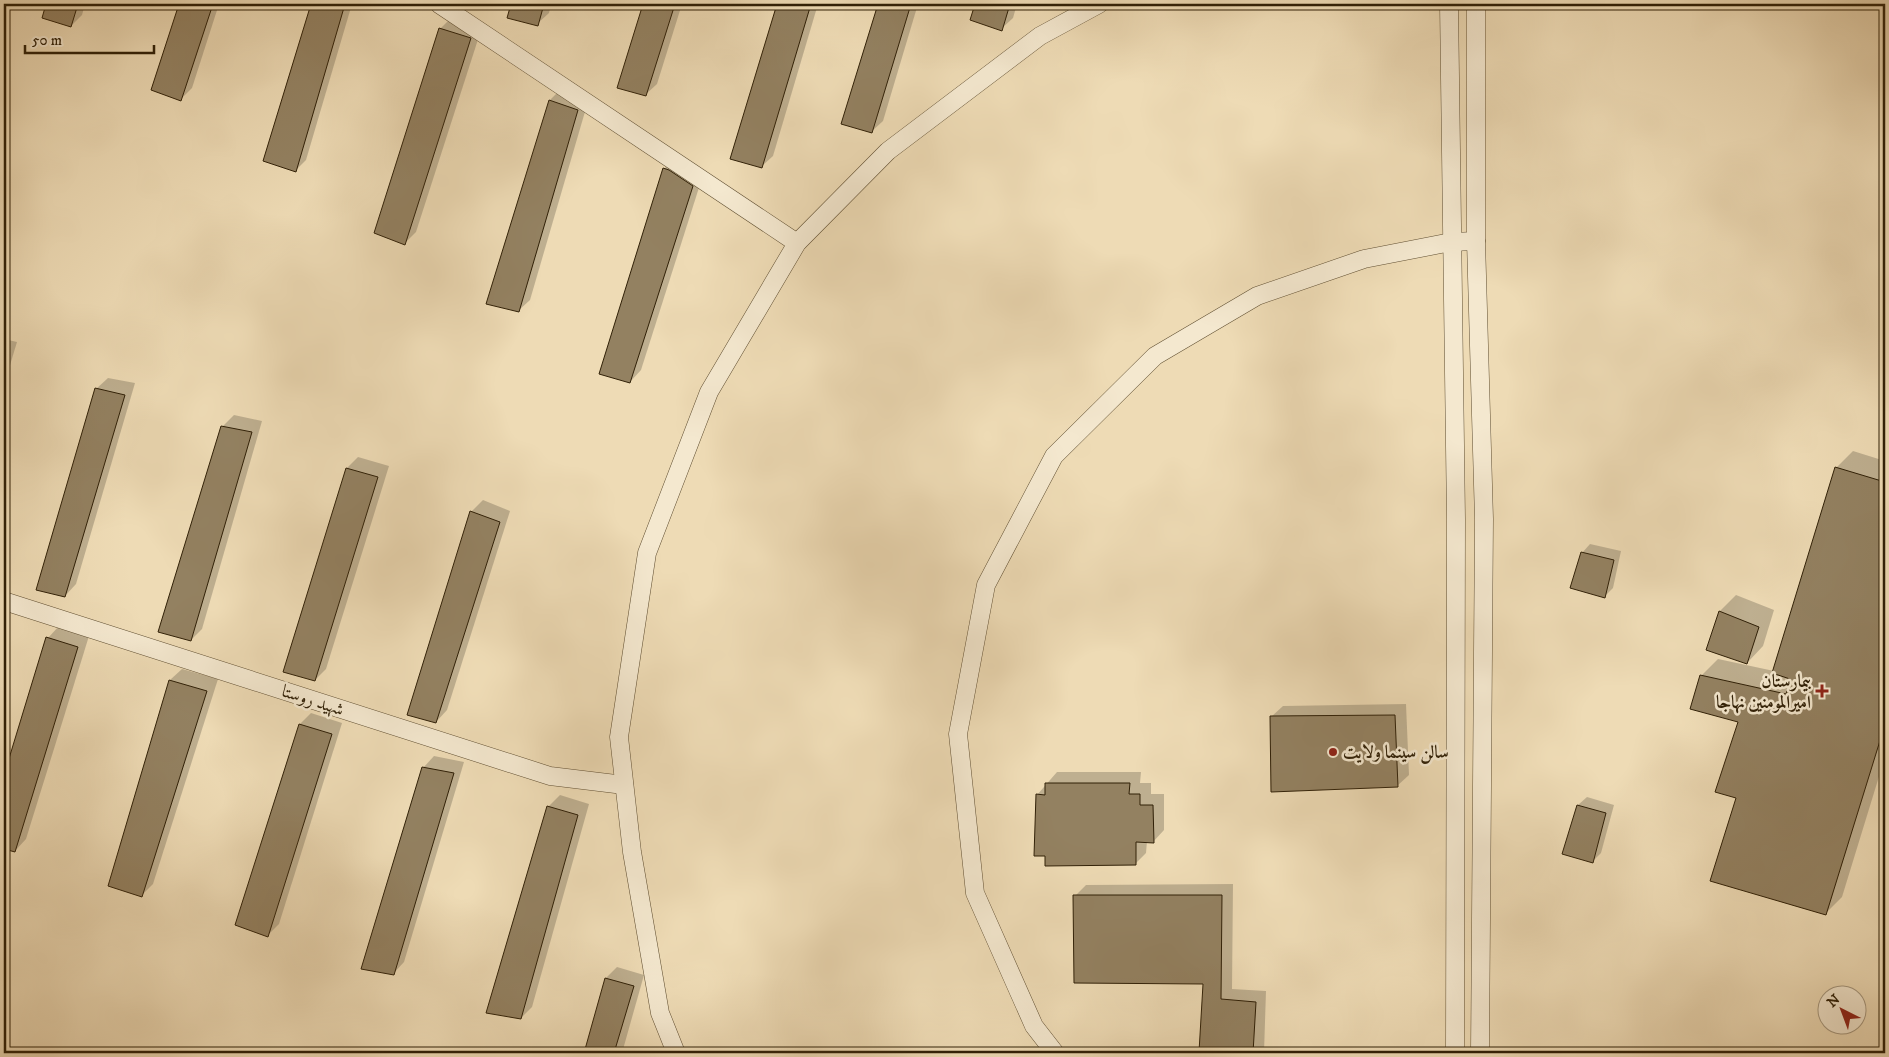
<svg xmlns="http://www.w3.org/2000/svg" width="1889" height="1057" viewBox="0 0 1889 1057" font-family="'IM FELL DW Pica',Amiri,serif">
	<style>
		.shadow { fill: #0003 }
		.building { fill: #938161; stroke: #302007 }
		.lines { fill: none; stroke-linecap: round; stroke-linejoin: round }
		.minor-casing { stroke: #604f32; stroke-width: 19 }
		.minor { stroke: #f4e8cf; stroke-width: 18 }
		.poi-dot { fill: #8f2418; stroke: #f4e8cf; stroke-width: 2 }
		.labels { text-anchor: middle; stroke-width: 5; stroke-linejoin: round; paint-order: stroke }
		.poi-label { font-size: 18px; font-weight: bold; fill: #302007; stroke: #f4e8cf; text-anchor: end }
		.street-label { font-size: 18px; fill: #302007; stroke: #f4e8cf }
	</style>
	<rect width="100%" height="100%" fill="#eedbb5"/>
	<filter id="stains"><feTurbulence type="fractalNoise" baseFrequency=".004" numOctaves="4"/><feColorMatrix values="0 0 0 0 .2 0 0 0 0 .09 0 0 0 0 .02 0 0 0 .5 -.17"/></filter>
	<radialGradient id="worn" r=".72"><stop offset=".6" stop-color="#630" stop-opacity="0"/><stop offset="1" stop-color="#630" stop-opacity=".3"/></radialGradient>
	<g class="shadow">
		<polygon points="47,4 85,4 82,15 71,26 43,18"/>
		<polygon points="180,4 219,4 192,88 181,99 152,89"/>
		<polygon points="313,4 352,4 306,160 295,171 264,160"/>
		<polygon points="512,4 551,4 549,13 537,24 509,17"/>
		<polygon points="645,4 682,4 657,84 645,95 619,87"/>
		<polygon points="778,4 818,4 773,156 761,167 732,158"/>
		<polygon points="879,4 918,4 883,121 871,132 843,123"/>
		<polygon points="977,4 1017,4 1013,18 1001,29 972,20"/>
		<polygon points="451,18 482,27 416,232 405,243 440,29"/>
		<polygon points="561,89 589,98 530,300 518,311 550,100"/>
		<polygon points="675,158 703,175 641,370 630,382 664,169"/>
		<polygon points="4,339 17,342 4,385"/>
		<polygon points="108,378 135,383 76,584 65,596 96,389"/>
		<polygon points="234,415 262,421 202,629 191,640 222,427"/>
		<polygon points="1853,451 1885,461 1885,757 1842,897 1825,914 1738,797 1740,722 1701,676 1718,659 1774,671 1836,468"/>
		<polygon points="358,457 389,466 326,669 315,680 347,468"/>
		<polygon points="483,500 510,511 447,710 436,722 471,512"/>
		<polygon points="1590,544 1621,551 1613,588 1605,596 1582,553"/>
		<polygon points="1736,595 1774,610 1763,646 1747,663 1708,649 1720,611"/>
		<polygon points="59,626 89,636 26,839 15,851 4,847 4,779 48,638"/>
		<polygon points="182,669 218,679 153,884 142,895 170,680"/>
		<polygon points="1406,704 1409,775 1397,786 1271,717 1283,706"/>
		<polygon points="311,713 342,723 279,924 267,936 237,924 300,724"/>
		<polygon points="434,756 464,762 404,962 393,974 423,768"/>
		<polygon points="1057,772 1141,772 1140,783 1151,783 1151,794 1164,794 1164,830 1153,842 1147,841 1146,853 1135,864 1037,795"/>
		<polygon points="560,795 589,804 532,1007 521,1018 548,807"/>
		<polygon points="1587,797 1614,805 1601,853 1592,862 1563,853 1578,805"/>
		<polygon points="1233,884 1232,989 1266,991 1264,1053 1206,1053 1204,983 1075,896 1086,885"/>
		<polygon points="617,967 644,975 622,1053 585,1053 606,978"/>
	</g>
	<g class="building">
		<polygon points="46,4 78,4 71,27 42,18"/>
		<polygon points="179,4 213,4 181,101 151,90"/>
		<polygon points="311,4 345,4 296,172 263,161"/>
		<polygon points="511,4 544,4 538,26 507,18"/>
		<polygon points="643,4 675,4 646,96 617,88"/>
		<polygon points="777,4 811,4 762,168 730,159"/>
		<polygon points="878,4 911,4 872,133 841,124"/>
		<polygon points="975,4 1010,4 1002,31 970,20"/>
		<polygon points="439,28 471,38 405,245 374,233"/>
		<polygon points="549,100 578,110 519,312 486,304"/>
		<polygon points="663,168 669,170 693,186 630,383 599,374"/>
		<polygon points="95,388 125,395 65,597 36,590"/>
		<polygon points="221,426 252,432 191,641 158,632"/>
		<polygon points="1835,467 1885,482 1885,731 1883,731 1826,915 1710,881 1736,798 1715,792 1738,722 1690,709 1700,675 1786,694 1790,679 1772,673"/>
		<polygon points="346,468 378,477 315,681 283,672"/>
		<polygon points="470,511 500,522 436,723 407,715"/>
		<polygon points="1581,552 1614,560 1605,598 1570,588"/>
		<polygon points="1719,611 1759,627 1747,664 1706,650"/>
		<polygon points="46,637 78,647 15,852 4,849 4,775"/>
		<polygon points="169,680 207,691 142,897 108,886"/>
		<polygon points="1395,715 1398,787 1271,792 1270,716"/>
		<polygon points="299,724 332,734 268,937 235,925"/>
		<polygon points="422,767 454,773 394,975 361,969"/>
		<polygon points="1045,783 1130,783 1129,794 1140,794 1140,805 1153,805 1154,843 1136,842 1136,865 1045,866 1045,856 1034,856 1036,794 1045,795"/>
		<polygon points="1577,805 1606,813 1593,863 1562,854"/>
		<polygon points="547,806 578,815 521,1019 486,1013"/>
		<polygon points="1073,895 1222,895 1221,999 1256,1002 1253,1053 1199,1052 1203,984 1074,983"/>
		<polygon points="605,978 634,986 614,1053 584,1053"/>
	</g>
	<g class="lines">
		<defs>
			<g id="minor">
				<polyline points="439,4 797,243"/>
				<polyline points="1449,4 1456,519 1455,1053"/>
				<polyline points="1476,4 1476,241 1484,519 1480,1053"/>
				<polyline points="4,601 550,776 624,785"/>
				<polyline points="676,1053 660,1013 632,852 619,737 647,553 709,392 797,243 888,151 1040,36 1099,4"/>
				<polyline points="1055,1053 1034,1026 975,893 958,734 986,585 1054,456 1155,356 1257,296 1364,259 1451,242 1476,241"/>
			</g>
		</defs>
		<use href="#minor" class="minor-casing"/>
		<use href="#minor" class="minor"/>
	</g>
	<g class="poi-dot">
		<path d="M1819.5 683.5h5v5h5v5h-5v5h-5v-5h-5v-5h5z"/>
		<circle cx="1333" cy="752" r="5"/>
	</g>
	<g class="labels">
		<g class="poi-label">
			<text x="1811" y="687">بیمارستان<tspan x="1811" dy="21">امیرالمومنین نهاجا</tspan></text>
			<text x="1343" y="758" text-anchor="start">سالن سینما ولایت</text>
		</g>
		<g class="street-label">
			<text transform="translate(313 700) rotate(18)" y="6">شهید روستا</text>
		</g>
	</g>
	<rect width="1889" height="1057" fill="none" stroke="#eedbb5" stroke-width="20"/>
	<rect x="5" y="5" width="1879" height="1047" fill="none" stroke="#302007" stroke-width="2.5"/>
	<rect x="10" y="10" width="1869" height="1037" fill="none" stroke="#302007"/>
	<g transform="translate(1842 1010) rotate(318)"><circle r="24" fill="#f4e8cf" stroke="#a6987f"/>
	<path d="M0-4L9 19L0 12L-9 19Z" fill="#8f2418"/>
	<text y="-8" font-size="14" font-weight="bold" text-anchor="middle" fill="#302007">N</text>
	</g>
	<path d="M25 45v8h129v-8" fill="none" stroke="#302007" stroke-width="2.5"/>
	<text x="32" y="45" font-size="15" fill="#302007" stroke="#f4e8cf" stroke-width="4" paint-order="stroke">50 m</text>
	<rect width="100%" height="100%" filter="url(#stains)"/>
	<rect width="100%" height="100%" fill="url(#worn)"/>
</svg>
